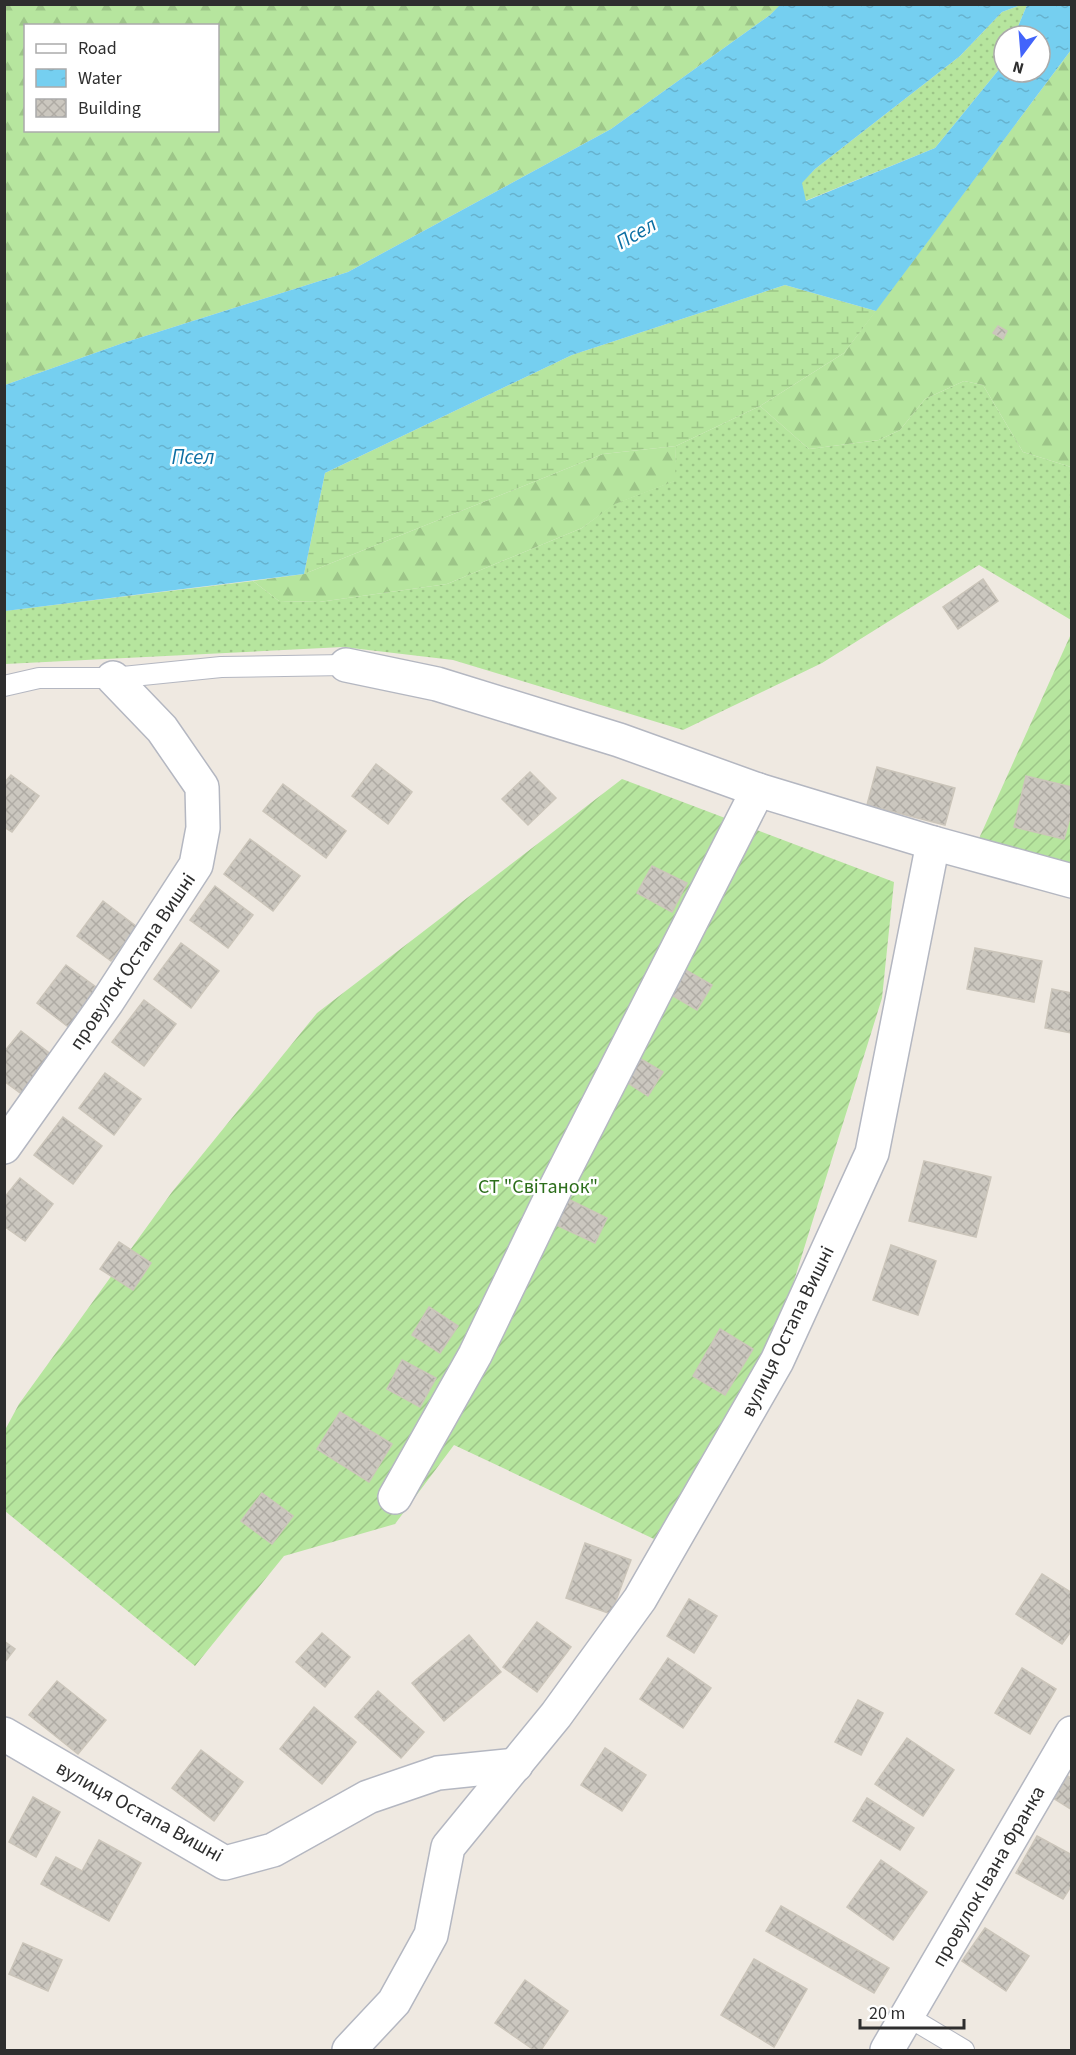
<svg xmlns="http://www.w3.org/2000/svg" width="1076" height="2055" viewBox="0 0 1076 2055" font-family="'Source Sans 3',sans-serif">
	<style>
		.grass { fill: url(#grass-dots) }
		.forest { fill: url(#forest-firs); fill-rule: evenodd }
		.wetland { fill: url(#wetland-marsh) }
		.garden { fill: url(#garden-furrows) }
		.water { fill: url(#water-ripples) }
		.building { fill: url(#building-cross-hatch); stroke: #cbc5ba; stroke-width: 1.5 }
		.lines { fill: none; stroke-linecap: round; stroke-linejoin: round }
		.lane-casing { stroke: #b4b7c1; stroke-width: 22 }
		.street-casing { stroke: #b4b7c1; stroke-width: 36 }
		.lane { stroke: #fff; stroke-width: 20 }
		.street { stroke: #fff; stroke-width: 33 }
		.labels { text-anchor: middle; stroke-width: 5; stroke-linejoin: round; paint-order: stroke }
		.street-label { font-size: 20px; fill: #2e2e2e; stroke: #fff }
		.park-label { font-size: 20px; fill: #2c6e1b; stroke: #fff }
		.water-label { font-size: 21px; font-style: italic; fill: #0d6fa3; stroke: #fff }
	</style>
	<defs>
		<pattern id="grass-dots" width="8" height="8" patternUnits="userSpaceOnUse" patternTransform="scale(1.5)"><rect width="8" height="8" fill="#b6e59e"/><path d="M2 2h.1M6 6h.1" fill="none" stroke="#9dc588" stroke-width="1.8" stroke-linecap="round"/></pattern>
		<pattern id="forest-firs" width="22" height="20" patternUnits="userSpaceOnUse" patternTransform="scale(1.5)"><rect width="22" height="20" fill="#b6e59e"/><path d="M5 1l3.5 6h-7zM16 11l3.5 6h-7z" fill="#9dc588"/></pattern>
		<pattern id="wetland-marsh" width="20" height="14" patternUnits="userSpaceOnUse" patternTransform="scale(1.5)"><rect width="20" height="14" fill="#b6e59e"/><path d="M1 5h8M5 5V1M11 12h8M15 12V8" fill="none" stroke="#9dc588"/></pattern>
		<pattern id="garden-furrows" width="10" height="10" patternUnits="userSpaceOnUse" patternTransform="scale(1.5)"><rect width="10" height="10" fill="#b6e59e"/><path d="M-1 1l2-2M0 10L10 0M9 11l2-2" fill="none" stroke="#9dc588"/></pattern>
		<pattern id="water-ripples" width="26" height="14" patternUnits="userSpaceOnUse" patternTransform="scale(1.5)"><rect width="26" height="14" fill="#75cff0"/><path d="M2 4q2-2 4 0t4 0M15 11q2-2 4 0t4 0" fill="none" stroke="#66b2ce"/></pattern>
		<pattern id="building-cross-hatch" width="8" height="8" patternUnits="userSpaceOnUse" patternTransform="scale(1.5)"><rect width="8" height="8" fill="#cbc7bf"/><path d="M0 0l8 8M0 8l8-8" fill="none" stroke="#afaba4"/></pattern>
	</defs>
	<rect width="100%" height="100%" fill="#efe9e1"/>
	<g class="grass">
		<polygon points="1021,5 1027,5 1014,36 1004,36 1004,59 1001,67 935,148 805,201 801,183 815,169 960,56 1002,12"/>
		<polygon points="964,381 983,385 1023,452 1071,467 1071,620 979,565 822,663 683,730 453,660 343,647 5,664 4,611 253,581 279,601 319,602 447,584 582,528 614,504 674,481 676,446 760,406 809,449 879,440 900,430 925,399"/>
	</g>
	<g class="forest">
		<path d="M 4,5 L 781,5 L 770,15 L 611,129 L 348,272 L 123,343 L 5,385 ZM 26,26 L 218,26 L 218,130 L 26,130 Z"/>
		<polygon points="1071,50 1071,467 1023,452 983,385 964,381 925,399 900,430 879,440 809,449 760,406 844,353"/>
		<polygon points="676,446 675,481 615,504 582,528 447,584 319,602 279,601 253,581 304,574 603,454"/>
	</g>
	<polygon class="wetland" points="785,285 876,311 844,353 760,406 676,446 603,454 304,574 325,473 572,355"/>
	<g class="garden">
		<polygon points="1071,634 1071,870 977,843"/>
		<polygon points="622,779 894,882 882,998 774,1345 654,1539 454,1445 395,1524 284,1556 195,1666 5,1511 5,1430 19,1404 172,1192 317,1013"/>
	</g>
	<polygon class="water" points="781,4 1021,5 1002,12 960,56 815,169 802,183 806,201 935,148 1001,67 1004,59 1004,72 1040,72 1040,36 1014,36 1027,5 1071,5 1071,50 876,311 785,285 572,355 325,473 304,574 5,611 5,385 123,343 348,272 611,129 770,15"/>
	<g class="building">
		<polygon points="998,326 1007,331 1003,339 993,333"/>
		<polygon points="983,579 998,601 958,629 943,607"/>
		<polygon points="376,764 412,792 388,824 352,796"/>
		<polygon points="877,767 955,788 945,825 867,805"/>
		<polygon points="530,772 556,798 528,825 502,799"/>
		<polygon points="11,775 39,796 12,832 4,827 4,783"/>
		<polygon points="1026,776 1072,787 1072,810 1064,839 1014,827"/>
		<polygon points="283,784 346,831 326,858 263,811"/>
		<polygon points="250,839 300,876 273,911 224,874"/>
		<polygon points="652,866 687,883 672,912 637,893"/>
		<polygon points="215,886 253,915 228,948 190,920"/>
		<polygon points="103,901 137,927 111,961 77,936"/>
		<polygon points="181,943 219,971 191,1008 154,979"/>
		<polygon points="975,948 1042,961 1034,1002 967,989"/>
		<polygon points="66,965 100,990 71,1029 37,1003"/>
		<polygon points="677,965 712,985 697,1010 663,990"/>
		<polygon points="1052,989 1072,993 1072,1033 1045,1028"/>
		<polygon points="144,1000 176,1024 144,1066 112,1042"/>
		<polygon points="21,1031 57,1059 27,1098 4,1081 4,1052"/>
		<polygon points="634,1055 663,1072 648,1096 620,1078"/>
		<polygon points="105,1073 141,1099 114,1135 79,1108"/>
		<polygon points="63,1117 102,1146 73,1184 34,1155"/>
		<polygon points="924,1161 991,1177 976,1237 909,1221"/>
		<polygon points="20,1178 53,1204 25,1241 4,1226 4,1198"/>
		<polygon points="568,1199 607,1218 595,1243 556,1225"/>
		<polygon points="119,1242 151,1263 133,1290 100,1269"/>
		<polygon points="891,1245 936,1261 918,1315 873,1300"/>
		<polygon points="429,1307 458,1326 440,1353 412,1335"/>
		<polygon points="720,1329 753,1349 725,1395 693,1376"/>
		<polygon points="402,1360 436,1378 420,1407 387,1389"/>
		<polygon points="340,1412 392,1444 369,1482 317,1449"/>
		<polygon points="262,1493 293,1516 272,1544 241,1521"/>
		<polygon points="585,1543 631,1560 611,1614 566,1598"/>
		<polygon points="1042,1574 1072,1593 1072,1630 1062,1644 1016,1614"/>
		<polygon points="689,1599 717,1616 694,1653 667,1636"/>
		<polygon points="537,1622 571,1647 537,1692 503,1667"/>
		<polygon points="322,1633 350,1657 325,1687 296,1662"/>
		<polygon points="469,1635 501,1672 444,1721 412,1683"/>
		<polygon points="4,1641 15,1649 4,1663"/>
		<polygon points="668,1658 711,1688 683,1728 640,1699"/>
		<polygon points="1022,1668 1056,1689 1030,1734 995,1713"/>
		<polygon points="57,1681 106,1720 78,1754 29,1715"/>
		<polygon points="378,1691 424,1732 401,1758 355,1717"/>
		<polygon points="858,1700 883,1713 861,1755 835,1742"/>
		<polygon points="314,1707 356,1742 322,1784 280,1749"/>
		<polygon points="907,1738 954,1770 923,1816 875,1784"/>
		<polygon points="605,1748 646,1775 622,1811 581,1785"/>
		<polygon points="201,1750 243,1782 214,1821 172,1788"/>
		<polygon points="1068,1776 1072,1779 1072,1810 1053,1798"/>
		<polygon points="33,1797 60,1812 36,1857 9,1842"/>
		<polygon points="867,1798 914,1828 900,1850 853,1821"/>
		<polygon points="1037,1836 1072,1855 1072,1885 1063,1899 1016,1873"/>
		<polygon points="99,1840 141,1863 109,1921 41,1884 56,1857 82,1871"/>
		<polygon points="881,1860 927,1892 893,1940 847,1907"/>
		<polygon points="781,1906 889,1968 874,1993 766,1931"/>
		<polygon points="985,1928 1029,1956 1006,1991 962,1961"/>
		<polygon points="23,1943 62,1960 48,1991 9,1974"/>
		<polygon points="754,1959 807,1989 774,2047 721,2015"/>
		<polygon points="525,1980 568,2011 541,2050 534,2050 495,2023"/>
	</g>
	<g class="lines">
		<defs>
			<g id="lane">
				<polyline points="4,686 39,678 113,678 221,667 346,665"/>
				<polyline points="907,2016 964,2050"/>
			</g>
			<g id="street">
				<polyline points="346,665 437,684 619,740 758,790 933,843 1072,881"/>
				<polyline points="4,1147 107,1002 196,865 203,828 202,787 162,729 113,678"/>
				<polyline points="395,1497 475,1355 556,1187 758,790"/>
				<polyline points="4,1734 225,1863 273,1850 368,1797 438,1773 516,1765"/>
				<polyline points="349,2050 394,2002 431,1935 448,1847 556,1715 640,1599 777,1361 872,1153 933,843"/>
				<polyline points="887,2050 1072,1733"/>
			</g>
		</defs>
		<use href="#lane" class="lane-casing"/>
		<use href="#street" class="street-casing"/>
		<use href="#lane" class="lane"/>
		<use href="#street" class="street"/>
	</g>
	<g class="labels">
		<g class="street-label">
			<text transform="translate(132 961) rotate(-56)" y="7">провулок Остапа Вишні</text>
			<text transform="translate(787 1331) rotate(-64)" y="7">вулиця Остапа Вишні</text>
			<text transform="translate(140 1811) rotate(29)" y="7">вулиця Остапа Вишні</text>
			<text transform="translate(988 1876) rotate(-60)" y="7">провулок Івана Франка</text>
		</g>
		<g class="park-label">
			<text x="538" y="1193">СТ "Світанок"</text>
		</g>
		<g class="water-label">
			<text transform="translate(636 233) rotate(-30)" y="7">Псел</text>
			<text x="193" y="464">Псел</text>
		</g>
	</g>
	<rect width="1076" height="2055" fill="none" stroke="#2e2e2e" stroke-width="12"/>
	<rect x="24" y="24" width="195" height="108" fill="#ffffff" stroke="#ababab" stroke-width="1.5"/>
	<rect x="36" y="44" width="30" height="9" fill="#ffffff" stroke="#ababab" stroke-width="1.5"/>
	<text x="78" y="54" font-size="18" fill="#2e2e2e">Road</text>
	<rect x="36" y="69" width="30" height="18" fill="url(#water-ripples)" stroke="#ababab" stroke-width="1.5"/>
	<text x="78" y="84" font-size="18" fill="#2e2e2e">Water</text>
	<rect x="36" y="99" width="30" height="18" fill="url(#building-cross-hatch)" stroke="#ababab" stroke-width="1.5"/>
	<text x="78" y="114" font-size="18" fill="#2e2e2e">Building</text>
	<g transform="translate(1022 54) rotate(196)"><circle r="28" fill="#ffffff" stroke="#ababab" stroke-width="1.5"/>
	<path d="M0-4.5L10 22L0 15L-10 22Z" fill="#4264fb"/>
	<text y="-9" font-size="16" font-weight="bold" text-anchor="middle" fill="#2e2e2e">N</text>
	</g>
	<path d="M860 2019v9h104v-9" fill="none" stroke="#2e2e2e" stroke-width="3"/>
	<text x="869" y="2019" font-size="18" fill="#2e2e2e" stroke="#ffffff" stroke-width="4.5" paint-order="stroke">20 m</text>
</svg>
